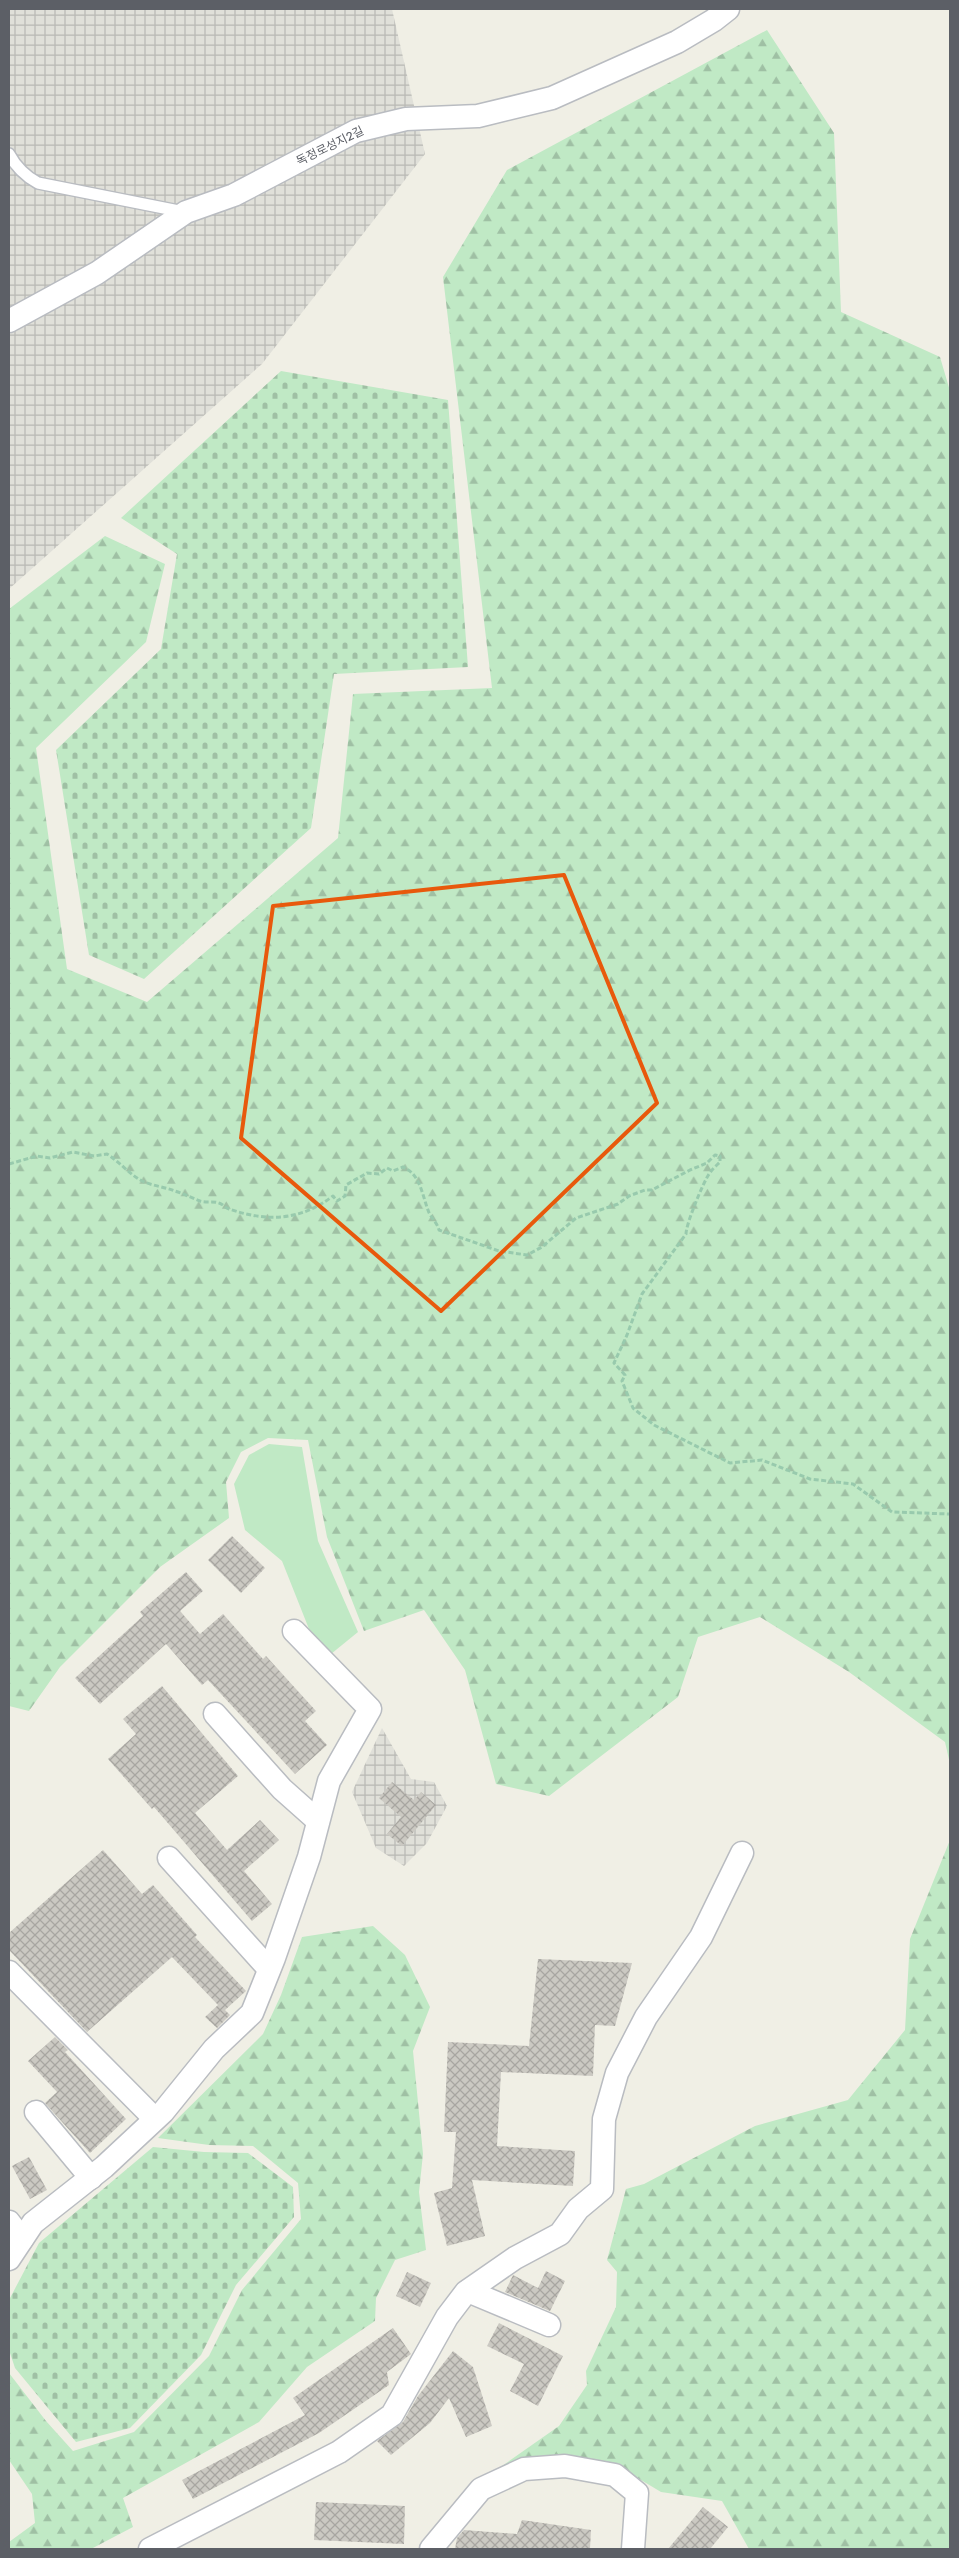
<svg xmlns="http://www.w3.org/2000/svg" width="959" height="2558" viewBox="0 0 959 2558" font-family="Rubik,'Noto Sans KR',sans-serif">
	<style>
		.industrial { fill: url(#industrial-grid) }
		.green { fill: #c0e9c5 }
		.forest { fill: url(#forest-firs) }
		.cemetery { fill: url(#cemetery-stones) }
		.building { fill: url(#building-cross-hatch) }
		.lines { fill: none; stroke-linecap: round; stroke-linejoin: round }
		.lane-casing { stroke: #b9bcc1; stroke-width: 14 }
		.street-casing { stroke: #b9bcc1; stroke-width: 25 }
		.path { stroke: #98caad; stroke-width: 3; stroke-dasharray: 5 2.5; stroke-linecap: butt }
		.lane { stroke: #fff; stroke-width: 11 }
		.street { stroke: #fff; stroke-width: 22 }
		.marked { fill: none; stroke: #e8590c; stroke-width: 4; stroke-linejoin: round }
		.labels { text-anchor: middle; stroke-width: 4.5; stroke-linejoin: round; paint-order: stroke }
		.street-label { font-size: 12px; fill: #5c5f66; stroke: #fff }
	</style>
	<defs>
		<pattern id="industrial-grid" width="8" height="8" patternUnits="userSpaceOnUse" patternTransform="scale(1.25)"><rect width="8" height="8" fill="#e0e0d9"/><path d="M0 4h8M4 0v8" fill="none" stroke="#b9b9b4"/></pattern>
		<pattern id="forest-firs" width="22" height="20" patternUnits="userSpaceOnUse" patternTransform="scale(1.25)"><rect width="22" height="20" fill="#c0e9c5"/><path d="M5 1l3.5 6h-7zM16 11l3.5 6h-7z" fill="#9fc0a4"/></pattern>
		<pattern id="cemetery-stones" width="16" height="16" patternUnits="userSpaceOnUse" patternTransform="scale(1.25)"><rect width="16" height="16" fill="#c0e9c5"/><path d="M2 7V4a2 2 0 0 1 4 0v3zM10 15v-3a2 2 0 0 1 4 0v3z" fill="#9fc0a4"/></pattern>
		<pattern id="building-cross-hatch" width="8" height="8" patternUnits="userSpaceOnUse" patternTransform="scale(1.25)"><rect width="8" height="8" fill="#cbc9c2"/><path d="M0 0l8 8M0 8l8-8" fill="none" stroke="#a8a6a1"/></pattern>
	</defs>
	<rect width="100%" height="100%" fill="#f0efe5"/>
	<g class="industrial">
		<polygon points="9,9 392,9 425,154 262,364 9,589"/>
		<polygon points="382,1728 411,1779 434,1782 447,1806 427,1843 404,1866 376,1848 352,1792"/>
	</g>
	<polygon class="green" points="269,1444 302,1447 318,1541 358,1632 331,1654 309,1629 282,1561 245,1530 234,1484 249,1455"/>
	<g class="forest">
		<polygon points="767,30 834,133 841,312 940,357 950,391 950,1764 945,1742 849,1672 760,1617 698,1637 678,1697 549,1796 496,1784 465,1670 424,1610 364,1631 327,1537 308,1440 268,1438 241,1452 226,1482 229,1518 160,1567 60,1667 29,1711 9,1706 9,609 105,536 165,564 146,642 36,748 67,969 147,1002 338,838 353,694 492,688 443,277 507,170"/>
		<polygon points="950,1840 950,2549 749,2549 722,2501 661,2492 616,2465 555,2455 502,2466 559,2426 587,2385 586,2371 616,2307 617,2272 607,2260 626,2189 644,2184 755,2126 848,2100 905,2030 910,1939"/>
		<polygon points="373,1926 405,1955 430,2007 413,2051 423,2154 419,2192 426,2250 395,2260 376,2298 375,2321 307,2367 259,2422 123,2498 133,2527 91,2549 9,2549 9,2542 35,2523 32,2494 9,2460 9,2373 46,2421 73,2451 134,2432 209,2356 242,2290 301,2219 298,2183 253,2146 209,2145 158,2138 263,2034 281,1995 302,1937"/>
	</g>
	<g class="cemetery">
		<polygon points="281,371 448,400 468,667 334,674 311,828 144,979 89,955 56,750 161,649 177,554 121,518"/>
		<polygon points="153,2147 204,2152 248,2153 293,2187 294,2217 236,2285 201,2355 130,2428 76,2442 15,2368 9,2350 9,2300 39,2243"/>
	</g>
	<g class="building">
		<polygon points="232,1536 265,1568 241,1593 208,1560"/>
		<polygon points="186,1572 203,1591 180,1611 200,1634 223,1614 263,1659 266,1656 316,1711 305,1721 327,1745 295,1774 208,1680 202,1685 166,1644 100,1704 75,1678 143,1616 140,1612"/>
		<polygon points="162,1686 238,1776 195,1813 227,1850 260,1820 279,1840 244,1871 272,1904 252,1921 154,1807 152,1809 108,1759 136,1734 123,1719"/>
		<polygon points="392,1782 414,1800 421,1792 436,1805 402,1846 387,1834 401,1817 379,1798"/>
		<polygon points="103,1850 142,1894 153,1885 197,1935 195,1937 246,1991 225,2010 230,2015 217,2028 205,2017 218,2005 172,1957 87,2032 9,1950 9,1933"/>
		<polygon points="538,1959 632,1963 615,2026 595,2025 593,2076 501,2072 497,2146 575,2151 573,2186 472,2180 485,2236 447,2246 434,2193 452,2188 456,2132 444,2132 448,2042 529,2046"/>
		<polygon points="55,2037 68,2050 65,2052 126,2119 90,2153 45,2103 57,2092 28,2061"/>
		<polygon points="29,2157 47,2190 30,2199 12,2166"/>
		<polygon points="546,2271 565,2281 550,2311 505,2292 513,2275 538,2288"/>
		<polygon points="407,2272 431,2283 420,2307 396,2296"/>
		<polygon points="499,2323 563,2356 538,2406 510,2391 524,2364 487,2346"/>
		<polygon points="393,2328 411,2354 387,2372 389,2385 319,2433 193,2499 182,2480 305,2415 293,2398"/>
		<polygon points="453,2351 473,2367 492,2426 466,2437 449,2398 430,2423 391,2455 377,2441 403,2422 418,2396"/>
		<polygon points="316,2502 405,2506 404,2544 314,2540"/>
		<polygon points="703,2507 728,2527 710,2549 668,2549"/>
		<polygon points="522,2520 591,2530 590,2549 455,2549 457,2538 464,2530 517,2534"/>
	</g>
	<g class="lines">
		<defs>
			<path id="lane" d="M 9,154 C 16,167 25,176 38,183 L 184,212"/>
			<g id="street">
				<polyline points="9,321 97,273 186,212 234,195 356,131 406,119 478,116 552,98 677,42 714,20 728,9"/>
				<polyline points="215,1714 282,1789 318,1821"/>
				<polyline points="169,1858 269,1969"/>
				<polyline points="9,1972 155,2119"/>
				<polyline points="36,2112 91,2178"/>
				<polyline points="9,2222 22,2239"/>
				<polyline points="9,2259 33,2223 104,2167 163,2112 214,2049 252,2013 274,1958 309,1857 329,1781 370,1709 294,1631"/>
				<polyline points="468,2291 549,2325"/>
				<polyline points="150,2549 339,2452 392,2415 447,2317 466,2292 515,2258 560,2234 578,2209 602,2189 604,2119 617,2073 646,2017 701,1937 742,1853"/>
				<polyline points="431,2549 481,2489 524,2469 565,2466 615,2475 637,2493 633,2549"/>
			</g>
		</defs>
		<use href="#lane" class="lane-casing"/>
		<use href="#street" class="street-casing"/>
		<path class="path" d="M 9,1164 L 37,1156 L 50,1158 L 73,1152 L 94,1156 L 107,1154 C 120,1162 129,1174 142,1181 C 153,1186 165,1187 175,1191 C 184,1194 192,1198 200,1201 C 206,1203 213,1201 219,1203 C 223,1204 225,1208 229,1209 C 267,1222 300,1221 333,1196 L 337,1201 L 345,1196 L 346,1185 L 367,1173 L 379,1174 L 387,1168 L 393,1171 L 403,1167 C 420,1174 422,1194 428,1210 C 430,1217 437,1222 439,1230 L 499,1251 L 527,1255 L 542,1247 L 576,1218 L 618,1204 L 629,1196 L 645,1190 L 652,1190 L 690,1170 L 707,1163 L 715,1155 L 720,1156 L 720,1162 C 717,1165 712,1169 709,1174 C 703,1183 686,1224 686,1234 L 642,1294 L 627,1335 L 614,1363 L 625,1375 L 622,1381 L 633,1408 L 654,1425 L 730,1463 L 762,1460 L 810,1479 L 853,1484 L 892,1512 L 950,1514"/>
		<use href="#lane" class="lane"/>
		<use href="#street" class="street"/>
	</g>
	<path class="marked" d="M 564,875 L 657,1103 L 441,1311 L 241,1138 L 273,906 Z"/>
	<g class="labels">
		<g class="street-label">
			<text transform="translate(330 146) rotate(-26)" y="4">독정로성지2길</text>
		</g>
	</g>
	<rect width="959" height="2558" fill="none" stroke="#5c5f66" stroke-width="20"/>
</svg>
